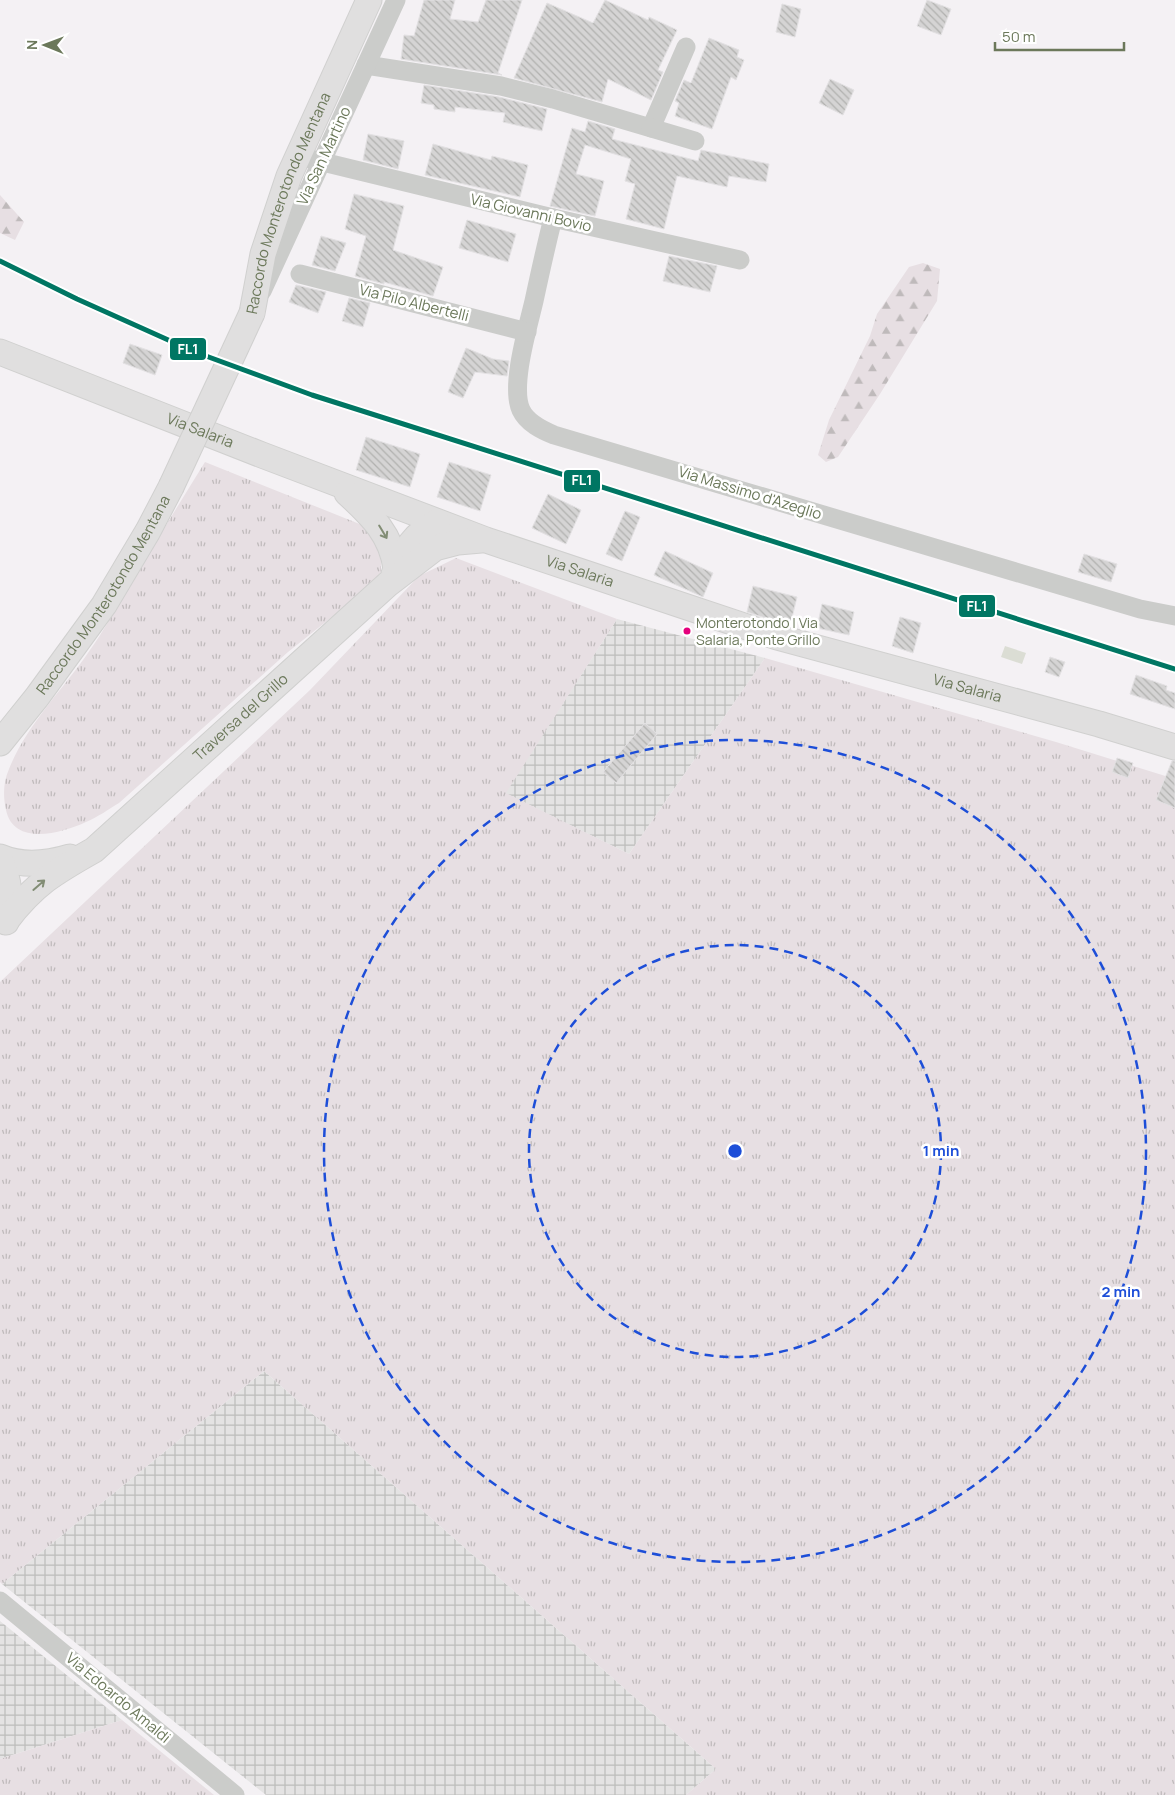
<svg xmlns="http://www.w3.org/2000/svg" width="1175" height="1795" viewBox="0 0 1175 1795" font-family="Manrope,sans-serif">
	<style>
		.industrial { fill: url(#industrial-grid) }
		.grass { fill: url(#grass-tufts) }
		.forest { fill: url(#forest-firs) }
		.water { fill: #dbddd4 }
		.building { fill: url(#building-back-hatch); stroke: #e3e1e3 }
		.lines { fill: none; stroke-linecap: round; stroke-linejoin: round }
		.major-casing { stroke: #d0d0cf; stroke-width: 27 }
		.minor { stroke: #cbccca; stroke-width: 19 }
		.major { stroke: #e0dfdf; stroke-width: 25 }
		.major-bridge-casing { stroke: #d0d0cf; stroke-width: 27; stroke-linecap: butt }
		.major-bridge { stroke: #e0dfdf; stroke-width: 25 }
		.rail-1-casing { stroke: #fff; stroke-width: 9 }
		.rail-1 { stroke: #007663; stroke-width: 5 }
		.oneway { stroke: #828d75 }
		.ring { fill: none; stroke: #1d4ed8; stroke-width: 2.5; stroke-dasharray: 9 6 }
		.bus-dot { fill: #e5007d; stroke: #fff; stroke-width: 2 }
		.labels { text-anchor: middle; stroke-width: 5; stroke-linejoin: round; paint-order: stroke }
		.bus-label { font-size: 14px; fill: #6b785a; stroke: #fff; text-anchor: start }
		.street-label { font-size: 15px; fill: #6b785a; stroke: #fff }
		.centre { fill: #1d4ed8; stroke: #fff; stroke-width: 2.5 }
		.ring-label { font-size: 15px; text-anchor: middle; font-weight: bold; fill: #1d4ed8; stroke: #fff; stroke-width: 5; stroke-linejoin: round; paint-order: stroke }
		.line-badge { stroke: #fff; stroke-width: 2 }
		.badge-label { font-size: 14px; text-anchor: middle; font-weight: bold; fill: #fff }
	</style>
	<defs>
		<pattern id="industrial-grid" width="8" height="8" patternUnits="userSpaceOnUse" patternTransform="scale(1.25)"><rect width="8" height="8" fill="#e4e3e3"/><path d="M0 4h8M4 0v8" fill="none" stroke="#bdbdbb"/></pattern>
		<pattern id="grass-tufts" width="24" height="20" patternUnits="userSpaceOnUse" patternTransform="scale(1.25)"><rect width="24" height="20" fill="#e7dfe3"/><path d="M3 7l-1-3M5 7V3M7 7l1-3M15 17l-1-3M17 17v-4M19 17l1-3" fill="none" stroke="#bfbabb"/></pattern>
		<pattern id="forest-firs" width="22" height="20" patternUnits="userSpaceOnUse" patternTransform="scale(1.25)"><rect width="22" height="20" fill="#e7dfe3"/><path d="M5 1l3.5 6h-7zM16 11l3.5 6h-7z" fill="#bfbabb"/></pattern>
		<pattern id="building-back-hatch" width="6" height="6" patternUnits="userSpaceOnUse" patternTransform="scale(1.25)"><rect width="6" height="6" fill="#d5d4d4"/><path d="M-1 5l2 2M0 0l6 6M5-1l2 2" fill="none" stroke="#b1b1af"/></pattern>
	</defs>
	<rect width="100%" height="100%" fill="#f4f1f4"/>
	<g class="industrial">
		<polygon points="617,619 765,658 629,854 505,793"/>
		<polygon points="264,1371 716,1769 686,1795 266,1795 2,1584"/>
		<polygon points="0,1621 122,1720 0,1759"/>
	</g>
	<g class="grass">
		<path d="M 205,462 L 377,531 L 381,556 L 381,572 L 367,589 L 288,652 L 119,803 C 109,809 98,817 86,822 C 62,833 14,847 6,810 C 3,796 3,783 9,769 C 27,724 63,690 90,650 C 104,631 115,609 128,589 C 153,546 179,504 205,462 Z"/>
		<polygon points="456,558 617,619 506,793 629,854 765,658 1056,742 1175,779 1175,1795 686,1795 716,1769 264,1371 2,1584 0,1582 0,982 310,690 419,576"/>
		<polygon points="122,1720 214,1795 0,1795 0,1759"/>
	</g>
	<g class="forest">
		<polygon points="0,195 24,222 15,240 0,233"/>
		<polygon points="923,263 940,269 937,301 880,394 838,457 826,462 818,455 829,420 870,336 877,314 909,267"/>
	</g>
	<polygon class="water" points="1005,646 1026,653 1022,664 1001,657"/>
	<g class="building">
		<polygon points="424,0 455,0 450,19 478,22 486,0 522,0 498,73 502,75 401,59 404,35 414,36"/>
		<polygon points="605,0 648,20 649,17 677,30 658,70 663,72 651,100 608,79 602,102 514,78 547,3 593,23"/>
		<polygon points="927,0 951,9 941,35 917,26"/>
		<polygon points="782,4 801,9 795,37 776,32"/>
		<polygon points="709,38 739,50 737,57 744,60 736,80 731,77 712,129 675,116 679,103 675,101 684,80 691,83"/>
		<polygon points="830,79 854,90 843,115 819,103"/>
		<polygon points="424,85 499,97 547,109 542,131 503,122 505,113 455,107 455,112 434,109 434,105 421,103"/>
		<polygon points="588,121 615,129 612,139 698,161 701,150 769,164 766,182 729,176 727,187 677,176 664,229 626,219 635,184 625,181 631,159 585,145 576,174 604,181 595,216 550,206 572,128 585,132"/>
		<polygon points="368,134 404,141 398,169 363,160"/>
		<polygon points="433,144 491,160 492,156 528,165 520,197 425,175"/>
		<polygon points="354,194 404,206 393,250 443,267 433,296 384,282 384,284 355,276 366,236 345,229"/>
		<polygon points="467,220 516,234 508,262 459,248"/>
		<polygon points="321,236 346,243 335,271 312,265"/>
		<polygon points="669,256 717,266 710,292 663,281"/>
		<polygon points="296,285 326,292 318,313 289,302"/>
		<polygon points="349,298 370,303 363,327 342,321"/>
		<polygon points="130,344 162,355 155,375 123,363"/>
		<polygon points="466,348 493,359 509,361 507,376 475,372 463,398 448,392"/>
		<polygon points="366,437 420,454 410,487 356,470"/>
		<polygon points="449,462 491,475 480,511 437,497"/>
		<polygon points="548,494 581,510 566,544 532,528"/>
		<polygon points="625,511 640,517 622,561 606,554"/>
		<polygon points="665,551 713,573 703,597 654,575"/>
		<polygon points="1084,554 1117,564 1111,582 1078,572"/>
		<polygon points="753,586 797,597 790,626 747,612"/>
		<polygon points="822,604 854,612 849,635 817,628"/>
		<polygon points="900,617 921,623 913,653 892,646"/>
		<polygon points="1050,657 1065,662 1059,677 1045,672"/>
		<polygon points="1136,675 1167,686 1166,690 1175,693 1175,709 1130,694"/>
		<polygon points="645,723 657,734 616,783 603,772"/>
		<polygon points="1117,758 1133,763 1128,778 1112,772"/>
		<polygon points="1172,761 1175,761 1175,808 1156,800"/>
	</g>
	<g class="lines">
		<defs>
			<g id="major">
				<path id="s1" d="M 252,313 L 263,254 L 289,176 L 369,0"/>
				<path id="s2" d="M 0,352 L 262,455 L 486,540 L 777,637 L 1099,724 L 1175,747"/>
				<path d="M 347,493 C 371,515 392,535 396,569"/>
				<path d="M 394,574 C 406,549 412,535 437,522"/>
				<path id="s3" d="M 0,743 L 37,697 L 104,605 L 148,531 L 171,487"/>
				<path d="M 0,857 C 23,867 47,864 70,857"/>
				<path d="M 0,859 C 10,882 11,897 6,922"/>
				<path id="s4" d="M 6,921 C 34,884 55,872 94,850 L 388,584 L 435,548 L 458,542 L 481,540"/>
			</g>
		</defs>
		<use href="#major" class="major-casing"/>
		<g class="minor">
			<polyline points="366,65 501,86 553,99 651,128 686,47"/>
			<polyline points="651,128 695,141"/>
			<polyline points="298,156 553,218 740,260"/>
			<path d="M 553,218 C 546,246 540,273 534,301 C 528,327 510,386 521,410 C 527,423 542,430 554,435 L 1140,609 L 1175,616"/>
			<polyline points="300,274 527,332"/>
			<polyline points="262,291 396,0"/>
			<polyline points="0,1601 235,1795"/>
		</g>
		<use href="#major" class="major"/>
		<defs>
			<polyline id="major-bridge" points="171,487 252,313"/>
		</defs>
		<use href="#major-bridge" class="major-bridge-casing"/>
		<use href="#major-bridge" class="major-bridge"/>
		<defs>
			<polyline id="rail-1" points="0,261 77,299 195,352 312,395 1175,669"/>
		</defs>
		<use href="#rail-1" class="rail-1-casing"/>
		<use href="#rail-1" class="rail-1"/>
	</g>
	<defs><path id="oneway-shaft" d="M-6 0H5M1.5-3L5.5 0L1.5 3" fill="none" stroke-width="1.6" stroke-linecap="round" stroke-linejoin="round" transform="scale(1.25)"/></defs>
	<g class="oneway">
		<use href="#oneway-shaft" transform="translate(383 532) rotate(59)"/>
		<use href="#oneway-shaft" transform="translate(39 885) rotate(-41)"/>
	</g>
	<g class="ring">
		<circle cx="735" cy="1151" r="206"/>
		<circle cx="735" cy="1151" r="411"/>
	</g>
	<circle class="bus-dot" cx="687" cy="631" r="4.5"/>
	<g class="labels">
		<g class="bus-label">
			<text x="696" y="628">Monterotondo | Via<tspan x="696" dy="17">Salaria, Ponte Grillo</tspan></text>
		</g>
		<g class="street-label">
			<text transform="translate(324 156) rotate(-65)" y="5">Via San Martino</text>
			<text dy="5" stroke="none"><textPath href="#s1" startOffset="116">Raccordo Monterotondo Mentana</textPath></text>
			<text transform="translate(531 213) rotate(13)" y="5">Via Giovanni Bovio</text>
			<text transform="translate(414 303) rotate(14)" y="5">Via Pilo Albertelli</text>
			<text dy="5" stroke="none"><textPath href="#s2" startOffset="215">Via Salaria</textPath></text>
			<text transform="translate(750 493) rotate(17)" y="5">Via Massimo d'Azeglio</text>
			<text dy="5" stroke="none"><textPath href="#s2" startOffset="620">Via Salaria</textPath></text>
			<text dy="5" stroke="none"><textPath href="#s3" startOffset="181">Raccordo Monterotondo Mentana</textPath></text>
			<text dy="5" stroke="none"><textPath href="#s2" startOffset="1025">Via Salaria</textPath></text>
			<text dy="5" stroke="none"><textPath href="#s4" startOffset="312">Traversa del Grillo</textPath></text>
			<text transform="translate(118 1698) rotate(40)" y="5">Via Edoardo Amaldi</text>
		</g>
	</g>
	<circle cx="735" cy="1151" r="8" class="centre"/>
	<g class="ring-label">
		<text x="941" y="1156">1 min</text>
		<text x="1121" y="1297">2 min</text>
	</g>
	<g class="line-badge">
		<rect x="169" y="337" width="38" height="24" rx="5" fill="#007663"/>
		<rect x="563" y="469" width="38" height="24" rx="5" fill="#007663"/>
		<rect x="958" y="594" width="38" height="24" rx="5" fill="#007663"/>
	</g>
	<g class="badge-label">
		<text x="188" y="354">FL1</text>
		<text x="582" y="485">FL1</text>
		<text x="977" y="611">FL1</text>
	</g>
	<g transform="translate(45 45) rotate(271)" stroke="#ffffff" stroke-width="4" paint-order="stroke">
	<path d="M0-4L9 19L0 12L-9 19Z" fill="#6b785a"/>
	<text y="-8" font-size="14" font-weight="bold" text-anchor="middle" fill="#6b785a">N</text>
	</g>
	<path d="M995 42v8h129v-8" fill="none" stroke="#6b785a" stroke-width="2.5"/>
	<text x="1002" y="42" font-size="15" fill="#6b785a" stroke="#ffffff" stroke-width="4" paint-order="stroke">50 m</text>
</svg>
